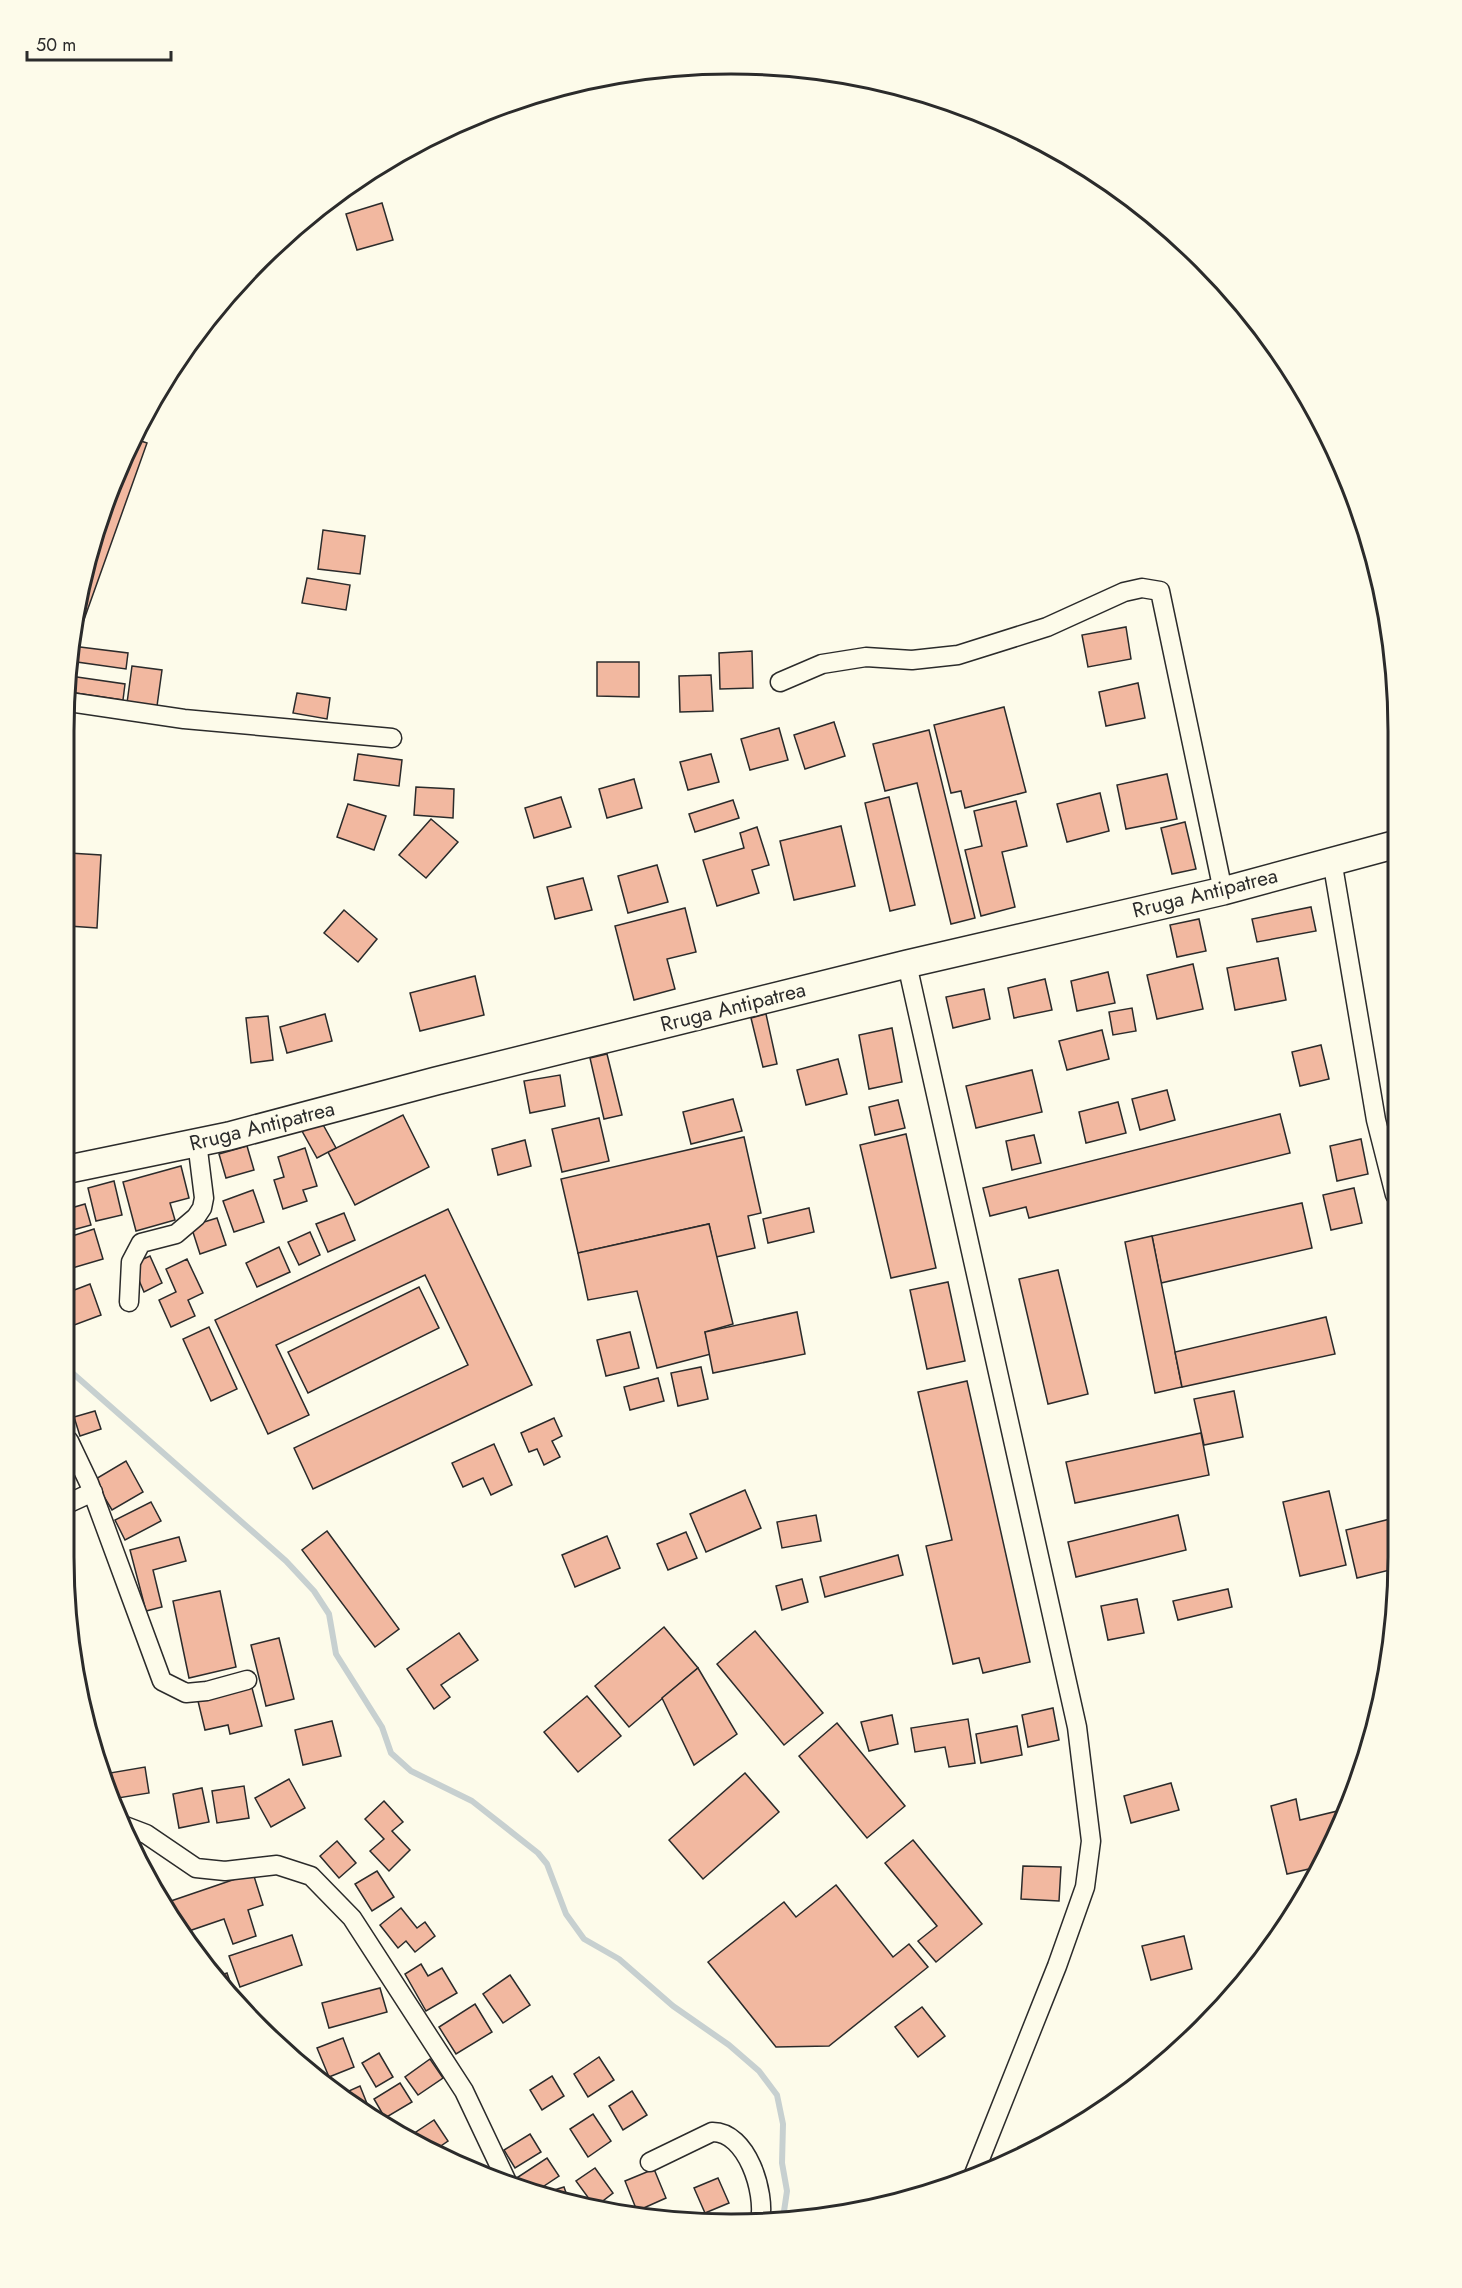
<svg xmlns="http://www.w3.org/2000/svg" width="1462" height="2288" viewBox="0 0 1462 2288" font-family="Jost,sans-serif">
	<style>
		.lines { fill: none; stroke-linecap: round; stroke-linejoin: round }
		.stream { stroke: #c7d0d0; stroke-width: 6 }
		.building { fill: #f2b8a0; stroke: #2b2b2b; stroke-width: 1.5 }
		.street-casing { stroke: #2b2b2b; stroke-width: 21 }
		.primary-casing { stroke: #2b2b2b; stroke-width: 30 }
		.street { stroke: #fdfbea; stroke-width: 18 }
		.primary { stroke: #fdfbea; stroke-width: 27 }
		.labels { text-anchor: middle; stroke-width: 4.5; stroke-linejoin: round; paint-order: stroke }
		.street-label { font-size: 21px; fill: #2b2b2b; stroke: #fdfbea }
		.rim { fill: none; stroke: #2b2b2b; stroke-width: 3 }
	</style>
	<rect width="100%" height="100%" fill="#fdfbea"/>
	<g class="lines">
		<polyline class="stream" points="69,1370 286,1561 314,1591 329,1614 336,1654 382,1727 391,1753 411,1771 472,1801 538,1853 547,1864 566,1914 584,1939 619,1959 673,2006 729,2045 759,2071 777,2095 783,2124 782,2163 787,2191 783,2218"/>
	</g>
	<g class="building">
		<polygon points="382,203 393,240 357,250 346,214"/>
		<polygon points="135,439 147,443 81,628 74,626 114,475"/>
		<polygon points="323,530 365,536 360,574 318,569"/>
		<polygon points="307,578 350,585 346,610 302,603"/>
		<polygon points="1126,627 1131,659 1088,667 1082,635"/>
		<polygon points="72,646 128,653 126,669 70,661"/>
		<polygon points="752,651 753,688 720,689 719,653"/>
		<polygon points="597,662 639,662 639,697 597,696"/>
		<polygon points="132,666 162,670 157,706 127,703"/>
		<polygon points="711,675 713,711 680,712 679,676"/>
		<polygon points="70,676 125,684 123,700 69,692"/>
		<polygon points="1138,683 1145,718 1106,726 1099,692"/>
		<polygon points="297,693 330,698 327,719 293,713"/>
		<polygon points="1004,707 1026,792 965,808 961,791 951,793 934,725"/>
		<polygon points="834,722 845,756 805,769 794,735"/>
		<polygon points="779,728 788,760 750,770 741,739"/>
		<polygon points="929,730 975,918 951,924 917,783 885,791 873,744"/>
		<polygon points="358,754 402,760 399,786 354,780"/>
		<polygon points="711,754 719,782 688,790 680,762"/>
		<polygon points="1167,774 1177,819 1126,829 1117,785"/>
		<polygon points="634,779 642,808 607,818 599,789"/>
		<polygon points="416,787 454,789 453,818 414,815"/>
		<polygon points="1100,793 1109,831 1067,842 1057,804"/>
		<polygon points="561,797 571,827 534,838 525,808"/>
		<polygon points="889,797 915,905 890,911 865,803"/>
		<polygon points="733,800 739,818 695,832 689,814"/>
		<polygon points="1016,801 1027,846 1002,852 1015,907 981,916 965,850 982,846 974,811"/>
		<polygon points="348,804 386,816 374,850 337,837"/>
		<polygon points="431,819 458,842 426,878 399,855"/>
		<polygon points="1185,822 1196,869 1172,874 1161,828"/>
		<polygon points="841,826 855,886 794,900 780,841"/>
		<polygon points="757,827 769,865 752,870 759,893 717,906 703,860 744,848 740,833"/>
		<polygon points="69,853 101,855 97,928 69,926"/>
		<polygon points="657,865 668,902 628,913 618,876"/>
		<polygon points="583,878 592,910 555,919 547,887"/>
		<polygon points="1311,907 1316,931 1257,942 1252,919"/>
		<polygon points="685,908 696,952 667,959 675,989 634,1000 615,926"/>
		<polygon points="344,910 377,939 358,962 324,933"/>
		<polygon points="1199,919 1206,951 1177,957 1170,925"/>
		<polygon points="1278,958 1286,1000 1235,1010 1227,968"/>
		<polygon points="1193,964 1203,1009 1157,1019 1147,975"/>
		<polygon points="1108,972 1115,1003 1077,1011 1071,981"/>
		<polygon points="475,976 484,1015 420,1031 410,993"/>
		<polygon points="1045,979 1052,1010 1014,1018 1008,988"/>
		<polygon points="984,989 990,1019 953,1028 946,997"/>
		<polygon points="1132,1008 1136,1031 1113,1035 1109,1012"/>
		<polygon points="325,1014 332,1041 287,1053 280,1027"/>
		<polygon points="766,1014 777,1064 763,1067 751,1018"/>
		<polygon points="268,1016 273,1060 251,1063 246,1018"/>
		<polygon points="892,1028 902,1082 869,1089 859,1035"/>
		<polygon points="1102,1030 1109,1059 1067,1070 1059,1041"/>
		<polygon points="1321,1045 1329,1079 1300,1086 1292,1052"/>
		<polygon points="607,1054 622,1115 604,1119 590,1058"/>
		<polygon points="70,1055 74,1103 69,1104 69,1056"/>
		<polygon points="838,1059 847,1094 806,1105 797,1070"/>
		<polygon points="1032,1070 1042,1112 976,1128 966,1086"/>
		<polygon points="560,1075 565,1106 530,1113 524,1081"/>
		<polygon points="1167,1090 1175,1120 1140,1130 1132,1099"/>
		<polygon points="733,1099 742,1131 691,1144 683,1112"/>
		<polygon points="898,1100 905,1128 875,1135 869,1107"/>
		<polygon points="1118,1102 1126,1133 1086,1143 1079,1112"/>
		<polygon points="1280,1114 1290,1153 1029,1218 1026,1207 990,1216 983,1188"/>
		<polygon points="403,1115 429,1167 355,1205 328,1152"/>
		<polygon points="599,1118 609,1161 562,1172 552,1129"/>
		<polygon points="321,1121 336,1148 317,1158 302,1131"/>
		<polygon points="906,1134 936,1268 891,1278 860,1145"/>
		<polygon points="1034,1135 1041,1163 1012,1170 1006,1141"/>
		<polygon points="744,1137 761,1213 748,1216 755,1248 716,1257 709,1224 578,1253 561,1179"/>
		<polygon points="1361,1139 1368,1174 1337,1181 1330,1146"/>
		<polygon points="525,1140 531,1166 498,1175 492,1149"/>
		<polygon points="247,1146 254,1170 226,1178 219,1154"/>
		<polygon points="305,1148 317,1186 303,1190 307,1201 283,1209 274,1180 284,1177 278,1157"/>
		<polygon points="181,1166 189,1198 170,1203 175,1220 136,1231 123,1182"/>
		<polygon points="114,1181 122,1215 96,1221 88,1188"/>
		<polygon points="1354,1188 1362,1223 1331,1230 1323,1195"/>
		<polygon points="253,1190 264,1222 234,1232 223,1201"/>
		<polygon points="69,1201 71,1208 85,1204 91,1225 69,1231"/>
		<polygon points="1302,1203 1312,1248 1161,1283 1152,1236"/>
		<polygon points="809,1208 814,1232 768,1243 763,1219"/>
		<polygon points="448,1209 532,1385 313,1489 294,1448 468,1365 425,1275 276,1345 309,1415 268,1434 215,1320"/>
		<polygon points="344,1213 355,1240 328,1252 316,1224"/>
		<polygon points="217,1218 226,1245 200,1254 191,1226"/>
		<polygon points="709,1224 733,1324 705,1332 711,1354 657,1368 637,1291 588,1300 578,1253"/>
		<polygon points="94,1229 103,1259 69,1269 69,1237"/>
		<polygon points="310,1232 320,1255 299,1265 288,1242"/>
		<polygon points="1152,1236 1182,1387 1155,1393 1125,1242"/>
		<polygon points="279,1247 290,1272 257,1287 246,1263"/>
		<polygon points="150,1256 162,1283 144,1292 132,1264"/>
		<polygon points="187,1259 203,1293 188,1300 195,1316 171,1327 159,1300 176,1292 166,1269"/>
		<polygon points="1058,1270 1088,1394 1048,1404 1019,1279"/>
		<polygon points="948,1282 965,1361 927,1369 910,1290"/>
		<polygon points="90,1284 101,1315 69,1327 69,1292"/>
		<polygon points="419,1287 439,1328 308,1393 288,1352"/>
		<polygon points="797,1312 805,1354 713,1373 705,1332"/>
		<polygon points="1326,1317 1335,1354 1182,1387 1175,1352"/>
		<polygon points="209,1327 237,1389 211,1401 183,1339"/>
		<polygon points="630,1332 639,1368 606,1376 597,1340"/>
		<polygon points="701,1367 708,1399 678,1406 671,1373"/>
		<polygon points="658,1378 664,1401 630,1410 624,1387"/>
		<polygon points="967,1381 1030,1662 983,1673 979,1658 953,1664 926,1546 952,1540 918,1392"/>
		<polygon points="1234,1391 1243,1437 1204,1445 1194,1399"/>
		<polygon points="95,1411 101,1429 80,1436 74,1417"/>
		<polygon points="554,1418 562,1436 552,1441 560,1457 544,1465 537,1449 529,1452 521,1433"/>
		<polygon points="1201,1433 1209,1475 1075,1503 1066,1462"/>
		<polygon points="494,1444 512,1485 491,1495 483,1478 463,1487 452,1463"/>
		<polygon points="126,1461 143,1492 112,1510 94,1480"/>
		<polygon points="745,1490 761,1528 706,1552 690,1514"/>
		<polygon points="1329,1491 1346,1565 1300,1576 1283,1502"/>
		<polygon points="151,1502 161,1521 125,1540 115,1520"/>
		<polygon points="816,1515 821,1541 782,1548 777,1522"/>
		<polygon points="1178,1515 1186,1550 1076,1577 1068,1542"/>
		<polygon points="1394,1518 1394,1569 1357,1578 1346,1530"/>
		<polygon points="327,1531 399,1629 375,1647 302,1550"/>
		<polygon points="686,1532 697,1558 668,1570 657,1544"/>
		<polygon points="607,1536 620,1568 575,1587 562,1555"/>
		<polygon points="179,1537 186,1561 153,1570 162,1607 146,1611 130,1550"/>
		<polygon points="898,1555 903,1575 825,1597 820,1577"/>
		<polygon points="802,1579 808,1602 782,1610 776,1586"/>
		<polygon points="1228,1589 1232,1607 1178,1620 1173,1601"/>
		<polygon points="220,1591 236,1667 189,1678 173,1601"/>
		<polygon points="1137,1599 1144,1633 1108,1640 1101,1606"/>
		<polygon points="664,1627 698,1668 629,1727 595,1686"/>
		<polygon points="755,1631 823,1713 784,1745 717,1664"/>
		<polygon points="459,1633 478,1660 441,1685 450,1697 434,1709 407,1669"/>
		<polygon points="279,1638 294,1699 266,1706 251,1645"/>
		<polygon points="698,1668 737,1734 694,1765 662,1698"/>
		<polygon points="252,1688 262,1726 230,1734 228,1725 205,1730 198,1701"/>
		<polygon points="587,1696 621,1736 578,1772 544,1732"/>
		<polygon points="1053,1708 1059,1740 1028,1747 1022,1715"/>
		<polygon points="892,1715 898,1744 869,1751 861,1722"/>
		<polygon points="968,1719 975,1763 949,1767 945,1747 915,1752 911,1728"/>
		<polygon points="332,1721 341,1756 303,1765 295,1730"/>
		<polygon points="837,1723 905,1806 867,1838 799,1756"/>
		<polygon points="1017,1726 1022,1755 981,1763 976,1734"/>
		<polygon points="145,1767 149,1793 112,1799 104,1774"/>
		<polygon points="745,1773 779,1812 703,1879 669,1840"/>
		<polygon points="289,1779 305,1808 271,1827 255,1798"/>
		<polygon points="1171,1783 1179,1810 1131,1823 1124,1796"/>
		<polygon points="244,1786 249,1818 217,1823 212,1791"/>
		<polygon points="202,1788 209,1822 179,1828 173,1794"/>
		<polygon points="1296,1799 1300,1820 1350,1808 1311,1877 1309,1869 1287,1874 1271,1806"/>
		<polygon points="384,1801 403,1822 392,1831 410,1850 389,1871 370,1851 384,1839 365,1819"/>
		<polygon points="913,1840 982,1924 936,1962 918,1941 937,1926 885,1863"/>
		<polygon points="337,1841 356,1863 339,1878 320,1856"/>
		<polygon points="1023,1866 1061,1867 1059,1901 1021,1899"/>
		<polygon points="377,1871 394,1897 372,1911 355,1884"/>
		<polygon points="253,1873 263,1905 248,1910 256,1936 233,1944 224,1919 180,1934 176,1928 165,1903"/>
		<polygon points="836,1885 893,1957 909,1944 928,1967 829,2046 776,2047 708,1962 784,1902 796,1917"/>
		<polygon points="401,1908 417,1928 425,1922 435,1936 415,1952 406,1941 398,1948 380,1925"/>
		<polygon points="292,1935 302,1965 240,1987 229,1956"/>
		<polygon points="1184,1936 1192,1969 1151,1980 1142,1946"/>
		<polygon points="421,1964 428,1976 442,1968 457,1993 426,2011 405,1974"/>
		<polygon points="227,1973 236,1999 234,2000 216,1977"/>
		<polygon points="510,1975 530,2005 503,2023 483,1994"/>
		<polygon points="380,1988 387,2012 329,2028 322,2003"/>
		<polygon points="475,2004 492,2032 456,2054 439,2027"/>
		<polygon points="922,2007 945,2036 918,2057 895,2027"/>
		<polygon points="343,2038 354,2067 329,2077 317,2048"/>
		<polygon points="379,2053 393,2077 376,2087 362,2063"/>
		<polygon points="302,2055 309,2074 293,2059"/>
		<polygon points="599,2057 614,2080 588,2097 574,2074"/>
		<polygon points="430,2059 443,2078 418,2095 405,2077"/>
		<polygon points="552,2076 564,2096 542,2110 530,2090"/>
		<polygon points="400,2083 412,2102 385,2118 374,2099"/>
		<polygon points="360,2086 372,2116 369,2117 345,2100 342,2094"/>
		<polygon points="632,2091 647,2115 623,2130 609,2106"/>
		<polygon points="593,2114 611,2141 588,2157 570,2129"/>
		<polygon points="434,2120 448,2141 432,2152 415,2144 410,2136"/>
		<polygon points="530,2134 541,2152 515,2168 504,2150"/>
		<polygon points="547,2158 559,2176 532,2194 518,2190 512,2181"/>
		<polygon points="595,2168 613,2193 595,2207 576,2181"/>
		<polygon points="654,2169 666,2198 637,2211 625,2181"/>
		<polygon points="718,2178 729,2203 705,2213 694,2188"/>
		<polygon points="564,2187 570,2204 538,2195"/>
	</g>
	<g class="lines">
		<defs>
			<g id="street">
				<polyline points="780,682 822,664 866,657 912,660 958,655 1047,627 1124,592 1142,588 1160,591 1223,891"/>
				<polyline points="69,702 184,719 392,738"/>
				<polyline points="1332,860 1376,1120 1395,1195"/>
				<polyline points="907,964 1077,1727 1091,1841 1085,1887 1057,1966 972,2179"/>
				<polyline points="129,1302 131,1262 141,1243 176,1234 196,1217 202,1208 204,1198 197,1142"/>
				<polyline points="69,1441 89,1483 162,1681 186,1693 207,1691 247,1680"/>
				<polyline points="69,1503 93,1492"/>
				<polyline points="125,1826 146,1834 196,1868 225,1871 277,1865 311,1876 352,1918 464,2091 509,2186"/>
				<path d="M 650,2162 L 712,2132 C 747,2131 766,2193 760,2221"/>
			</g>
			<polyline id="primary" points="69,1169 229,1136 436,1081 907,964 1223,891 1397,844"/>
		</defs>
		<use href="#street" class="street-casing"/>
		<use href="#primary" class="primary-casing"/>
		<use href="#street" class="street"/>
		<use href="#primary" class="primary"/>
	</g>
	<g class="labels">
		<g class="street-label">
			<text transform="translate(1205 893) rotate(-14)" y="7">Rruga Antipatrea</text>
			<text transform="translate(733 1007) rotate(-14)" y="7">Rruga Antipatrea</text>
			<text transform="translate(262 1126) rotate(-14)" y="7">Rruga Antipatrea</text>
		</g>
	</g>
	<path d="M0 0H1462V2288H0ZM731 74H731A657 657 0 0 1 1388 731V1557A657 657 0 0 1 731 2214H731A657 657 0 0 1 74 1557V731A657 657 0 0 1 731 74Z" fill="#fdfbea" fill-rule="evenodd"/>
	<path class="rim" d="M731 74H731A657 657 0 0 1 1388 731V1557A657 657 0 0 1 731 2214H731A657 657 0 0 1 74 1557V731A657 657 0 0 1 731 74Z"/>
	<path d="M27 51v9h144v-9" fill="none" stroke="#2b2b2b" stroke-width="3"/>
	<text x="36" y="51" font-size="18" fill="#2b2b2b" stroke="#fdfbea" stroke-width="4.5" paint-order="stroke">50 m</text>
</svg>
